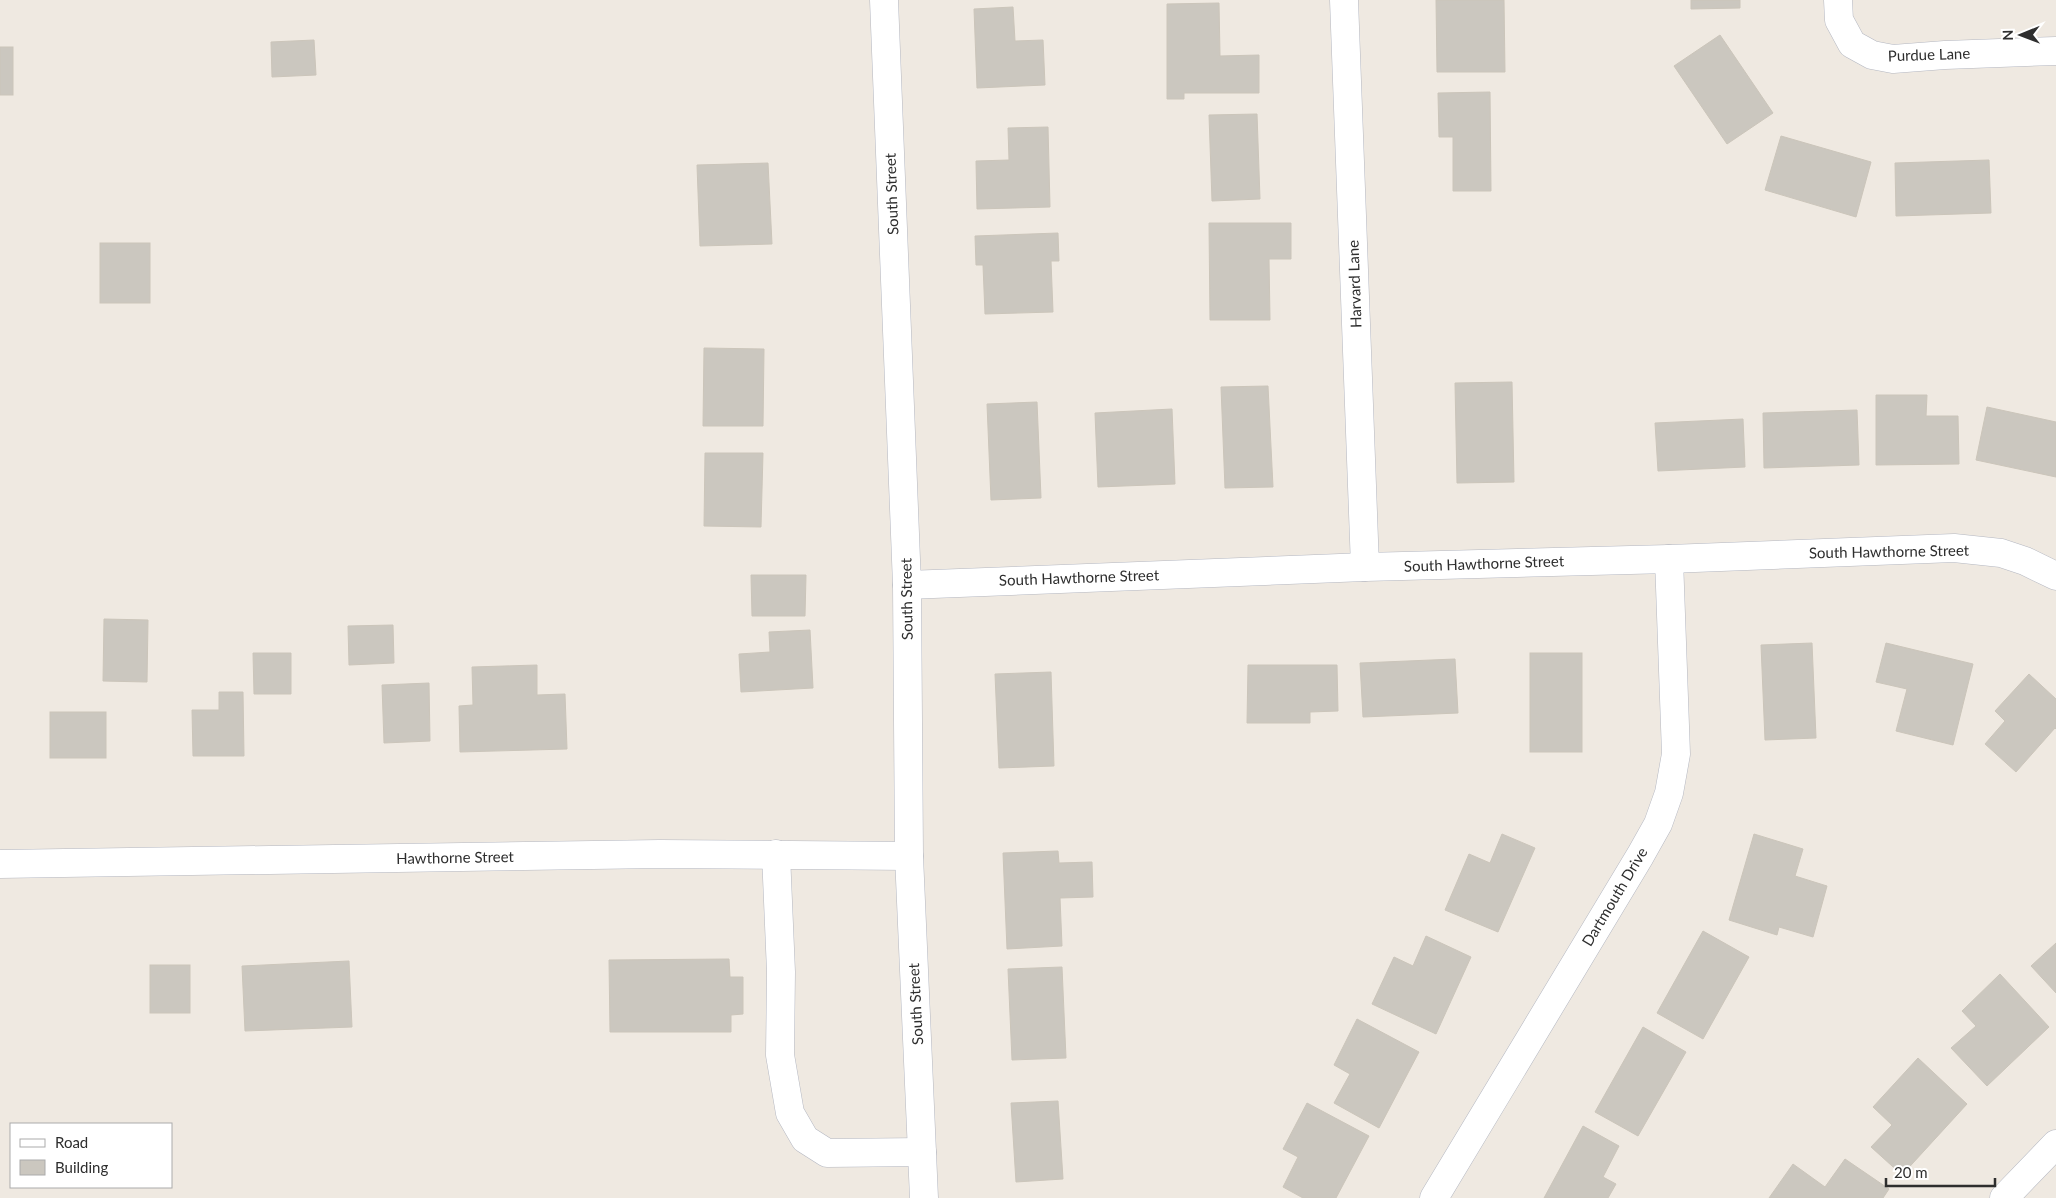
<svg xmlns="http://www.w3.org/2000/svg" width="2056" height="1198" viewBox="0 0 2056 1198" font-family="Lato,sans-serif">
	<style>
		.building { fill: #cbc7bf; stroke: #cbc5ba }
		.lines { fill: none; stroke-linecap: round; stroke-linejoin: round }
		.minor-casing { stroke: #b4b7c1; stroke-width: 29 }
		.minor { stroke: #fff; stroke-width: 28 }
		.labels { text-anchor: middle; stroke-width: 4; stroke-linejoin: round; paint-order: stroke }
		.street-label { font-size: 15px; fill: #2e2e2e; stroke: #fff }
	</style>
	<rect width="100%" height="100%" fill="#efe9e1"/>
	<g class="building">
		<polygon points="1436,0 1504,0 1505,72 1437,72"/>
		<polygon points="1691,0 1740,0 1740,8 1691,9"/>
		<polygon points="1219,3 1220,56 1259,55 1259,93 1184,93 1184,99 1167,99 1167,4"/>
		<polygon points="1013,7 1015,41 1043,40 1045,85 977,88 974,9"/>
		<polygon points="1720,35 1773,113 1727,144 1674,66"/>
		<polygon points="314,40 316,75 272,77 271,42"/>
		<rect x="0" y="47" width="13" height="48"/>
		<polygon points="1490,92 1491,191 1453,191 1453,137 1439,137 1438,93"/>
		<polygon points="1257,114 1260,199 1212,201 1209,115"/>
		<polygon points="1048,127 1050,207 977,209 976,161 1009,160 1008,128"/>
		<polygon points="1781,136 1871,162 1856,217 1765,190"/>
		<polygon points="1989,160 1991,213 1896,216 1895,163"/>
		<polygon points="768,163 772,244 700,246 697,165"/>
		<polygon points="1209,223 1291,223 1291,259 1269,259 1270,320 1210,320"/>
		<polygon points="1058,233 1059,261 1051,261 1053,312 985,314 983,265 976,265 975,236"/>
		<rect x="100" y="243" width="50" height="60"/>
		<polygon points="704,348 764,349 763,426 703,426"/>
		<polygon points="1512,382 1514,482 1457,483 1455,383"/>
		<polygon points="1268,386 1273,487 1225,488 1221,387"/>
		<polygon points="1876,395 1927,395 1926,416 1958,416 1959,464 1876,465"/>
		<polygon points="1037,402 1041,498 991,500 987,404"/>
		<polygon points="1987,407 2056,422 2056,477 1976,460"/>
		<polygon points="1172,409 1175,484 1098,487 1095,413"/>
		<polygon points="1857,410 1859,465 1764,468 1763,413"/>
		<polygon points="1743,419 1745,467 1658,471 1655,423"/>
		<polygon points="705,453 763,453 761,527 704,526"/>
		<polygon points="751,575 806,575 805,616 752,616"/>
		<polygon points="104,619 148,620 147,682 103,681"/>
		<polygon points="393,625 394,663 349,665 348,626"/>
		<polygon points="810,630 813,688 741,692 739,654 770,652 769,632"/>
		<polygon points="1812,643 1816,738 1765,740 1761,645"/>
		<polygon points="1886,643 1973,664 1953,745 1896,731 1907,689 1876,682"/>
		<polygon points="253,653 291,653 291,694 254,694"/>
		<rect x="1530" y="653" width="52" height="99"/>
		<polygon points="1455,659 1458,713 1363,717 1360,663"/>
		<polygon points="537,665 537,695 565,694 567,749 460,752 459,706 473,705 472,667"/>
		<polygon points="1248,665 1337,665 1338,711 1310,712 1310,723 1247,723"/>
		<polygon points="1051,672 1054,766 999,768 995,674"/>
		<polygon points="2029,674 2056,699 2056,729 2055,728 2016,772 1985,744 2005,721 1995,711"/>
		<polygon points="429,683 430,741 384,743 382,685"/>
		<polygon points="219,692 243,692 244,756 193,756 192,710 219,710"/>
		<rect x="50" y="712" width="56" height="46"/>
		<polygon points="1502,834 1535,848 1498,932 1445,910 1469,854 1490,863"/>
		<polygon points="1754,834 1803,849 1795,876 1827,886 1813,937 1779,927 1777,935 1729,920"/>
		<polygon points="1058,851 1059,863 1092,862 1093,897 1060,898 1062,946 1007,949 1003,853"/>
		<polygon points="1703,931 1749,957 1703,1039 1657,1013"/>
		<polygon points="1426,936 1471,957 1436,1034 1372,1004 1394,957 1413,966"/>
		<polygon points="2056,943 2056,993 2031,966"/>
		<polygon points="729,959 730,977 743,977 743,1014 731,1015 731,1032 610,1032 609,960"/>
		<polygon points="349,961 352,1027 245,1031 242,966"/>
		<rect x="150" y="965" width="40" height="48"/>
		<polygon points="1062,967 1066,1058 1012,1060 1008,969"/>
		<polygon points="2000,974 2049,1027 1987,1086 1951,1048 1976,1026 1962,1011"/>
		<polygon points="1357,1019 1419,1052 1379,1128 1334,1103 1350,1074 1334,1065"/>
		<polygon points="1643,1027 1686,1052 1638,1136 1595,1112"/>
		<polygon points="1918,1058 1967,1104 1902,1175 1871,1147 1892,1125 1873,1107"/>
		<polygon points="1058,1101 1063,1179 1016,1182 1011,1103"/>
		<polygon points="1307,1103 1369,1136 1336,1198 1303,1198 1283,1187 1298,1157 1283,1149"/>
		<polygon points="1583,1126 1619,1146 1603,1177 1616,1184 1608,1198 1544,1198"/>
		<polygon points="1845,1159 1889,1189 1883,1198 1769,1198 1793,1164 1825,1187"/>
	</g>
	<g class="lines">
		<defs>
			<g id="minor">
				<polyline points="884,0 907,585 909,856 924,1198"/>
				<polyline points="1344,0 1365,567"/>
				<polyline points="1838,0 1839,20 1852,44 1872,55 1893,59 1945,55 2056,51"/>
				<polyline points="907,585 1365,567 1669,559 1954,548 2001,553 2025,561 2056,576"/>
				<polyline points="776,854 781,972 780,1055 790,1113 805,1139 827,1153 922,1152"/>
				<polyline points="0,864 660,854 909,856"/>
				<polyline points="1434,1198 1640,856 1658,824 1669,793 1676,754 1669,559"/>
				<polyline points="2004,1198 2056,1144"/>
			</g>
		</defs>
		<use href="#minor" class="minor-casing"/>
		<use href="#minor" class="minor"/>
	</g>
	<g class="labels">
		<g class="street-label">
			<text transform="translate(1929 55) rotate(-2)" y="5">Purdue Lane</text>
			<text transform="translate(892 194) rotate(-92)" y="5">South Street</text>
			<text transform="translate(1355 284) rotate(-92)" y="5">Harvard Lane</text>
			<text transform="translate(1889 552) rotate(-1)" y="5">South Hawthorne Street</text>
			<text transform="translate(1484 564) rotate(-2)" y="5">South Hawthorne Street</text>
			<text transform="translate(1079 578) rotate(-2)" y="5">South Hawthorne Street</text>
			<text transform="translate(907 599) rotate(-91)" y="5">South Street</text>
			<text transform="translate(455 858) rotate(-1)" y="5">Hawthorne Street</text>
			<text transform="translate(1615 897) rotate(-59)" y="5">Dartmouth Drive</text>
			<text transform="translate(916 1004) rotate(-93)" y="5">South Street</text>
		</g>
	</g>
	<rect x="10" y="1123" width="162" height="65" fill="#ffffff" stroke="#ababab"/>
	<rect x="20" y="1139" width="25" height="8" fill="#ffffff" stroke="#ababab"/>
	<text x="55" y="1148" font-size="15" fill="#2e2e2e">Road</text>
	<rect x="20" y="1160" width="25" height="15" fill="#cbc7bf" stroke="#ababab"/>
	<text x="55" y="1173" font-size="15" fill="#2e2e2e">Building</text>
	<g transform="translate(2021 35) rotate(269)" stroke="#ffffff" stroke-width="4" paint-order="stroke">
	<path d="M0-4L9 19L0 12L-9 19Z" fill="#2e2e2e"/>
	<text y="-8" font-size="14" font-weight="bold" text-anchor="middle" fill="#2e2e2e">N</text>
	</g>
	<path d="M1886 1178v8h109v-8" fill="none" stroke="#2e2e2e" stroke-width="2.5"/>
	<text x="1894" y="1178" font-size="15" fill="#2e2e2e" stroke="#ffffff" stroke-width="4" paint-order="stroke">20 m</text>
</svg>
